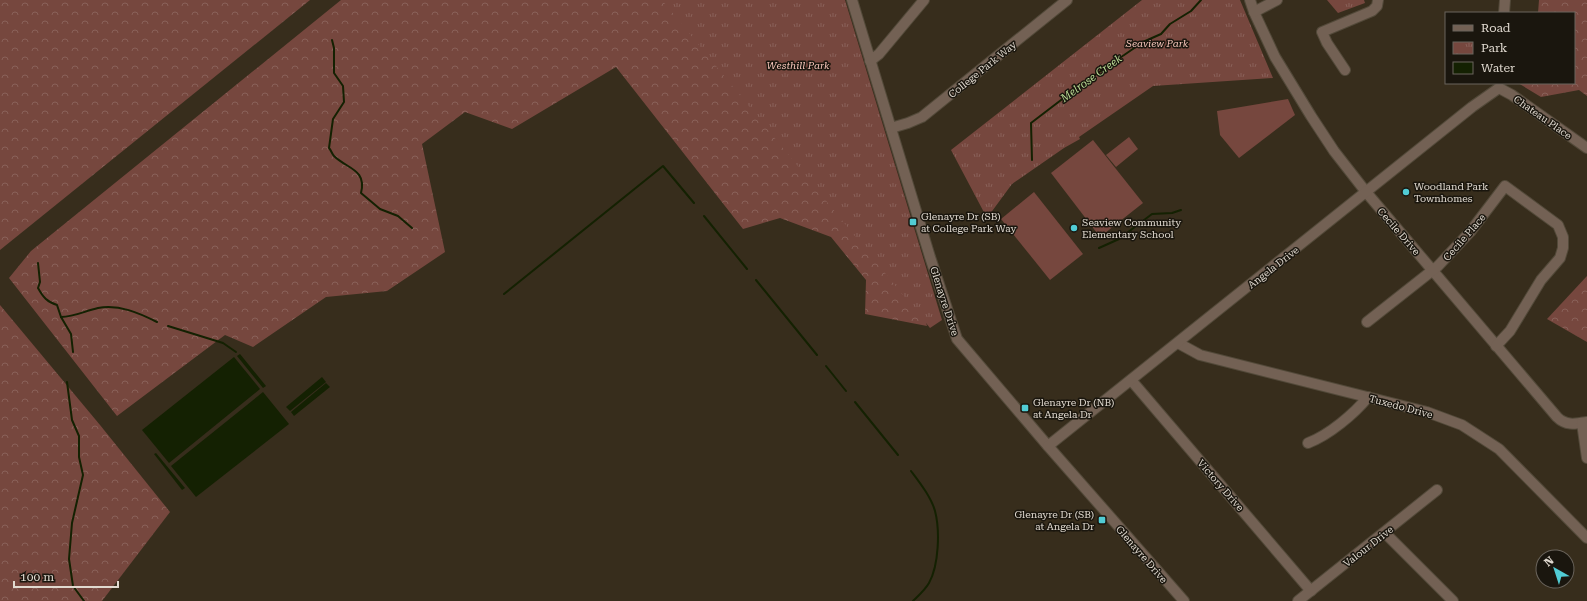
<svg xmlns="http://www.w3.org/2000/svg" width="1587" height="601" viewBox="0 0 1587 601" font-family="'Roboto Serif',serif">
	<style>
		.grass { fill: #76473e }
		.forest { fill: url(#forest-crowns) }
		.park { fill: url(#park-tufts) }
		.water { fill: #142102 }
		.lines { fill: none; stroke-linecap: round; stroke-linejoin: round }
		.stream { stroke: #142102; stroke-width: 2 }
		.minor-casing { stroke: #524939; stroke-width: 12 }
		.minor { stroke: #736154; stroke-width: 10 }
		.poi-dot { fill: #51ccd4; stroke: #1a160e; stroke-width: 1.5 }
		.labels { text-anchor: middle; stroke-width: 3; stroke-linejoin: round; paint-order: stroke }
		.park-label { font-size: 10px; font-style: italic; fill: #fac8bd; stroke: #1a160e }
		.street-label { font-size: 10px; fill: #e1dad0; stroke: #1a160e }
		.poi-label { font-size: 10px; fill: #e1dad0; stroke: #1a160e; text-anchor: start }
		.water-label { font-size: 11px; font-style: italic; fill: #bcdd96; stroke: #1a160e }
	</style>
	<defs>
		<pattern id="forest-crowns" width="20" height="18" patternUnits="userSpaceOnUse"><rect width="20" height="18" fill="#76473e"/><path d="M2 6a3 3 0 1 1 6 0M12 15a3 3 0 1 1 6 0" fill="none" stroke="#896159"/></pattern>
		<pattern id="park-tufts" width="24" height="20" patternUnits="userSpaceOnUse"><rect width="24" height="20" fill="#76473e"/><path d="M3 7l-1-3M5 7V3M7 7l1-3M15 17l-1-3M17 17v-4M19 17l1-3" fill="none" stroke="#896159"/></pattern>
	</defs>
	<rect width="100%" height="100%" fill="#372d1c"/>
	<g class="grass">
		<polygon points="1288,99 1295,115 1239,158 1220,135 1217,111"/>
		<polygon points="1129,137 1138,149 1116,167 1106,155"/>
		<polygon points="1093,140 1143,203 1100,237 1051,173"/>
		<polygon points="1034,192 1083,254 1050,280 1001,219"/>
	</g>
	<g class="forest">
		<polygon points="0,0 310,0 0,250"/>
		<polygon points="341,0 683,0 869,121 927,326 865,314 866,280 831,237 780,218 743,229 616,67 512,129 465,112 422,144 445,252 387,291 326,297 253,347 225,335 117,416 9,278 31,251"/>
		<polygon points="1539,0 1587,0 1587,96 1579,90 1541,97 1518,83 1574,83 1574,13 1538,13"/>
		<polygon points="1587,276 1587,342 1547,319"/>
		<polygon points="0,305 100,425 170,512 102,601 0,601"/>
	</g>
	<g class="park">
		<polygon points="662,0 845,0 942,320 930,328"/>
		<polygon points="1142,0 1240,0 1273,78 1153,86 1079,137 1080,139 1064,148 1012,184 987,218 951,150"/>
		<polygon points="1327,0 1364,0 1365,3 1338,13"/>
	</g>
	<g class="water">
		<polygon points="240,354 266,386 263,388 237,356"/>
		<polygon points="234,357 260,389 169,463 142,430"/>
		<polygon points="322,377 326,382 290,411 286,407"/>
		<polygon points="326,383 330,387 294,416 291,412"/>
		<polygon points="263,392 289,424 196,497 171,466"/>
		<polygon points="156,453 185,488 182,490 154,454"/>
	</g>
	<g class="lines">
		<g class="stream">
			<path d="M 332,40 L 334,48 L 334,73 L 343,86 L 344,102 L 333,119 L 329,148 C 331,150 332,154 334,156 C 347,169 367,169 361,193 L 380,209 L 398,216 L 412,228"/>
			<polyline points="1032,160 1031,123 1082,84 1143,42 1161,34 1170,24 1191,11 1201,0"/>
			<polyline points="704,216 747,269"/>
			<polyline points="1099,248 1119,239 1152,214 1172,213 1181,210"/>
			<path d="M 38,263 L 40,282 L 38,288 C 43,297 47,302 57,305 L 61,317 L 71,334 L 73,352"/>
			<polyline points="756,280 817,355"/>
			<polyline points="504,294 663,166 694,203"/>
			<path d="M 61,317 C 74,317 85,311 98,308 C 119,304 139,313 157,322"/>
			<polyline points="168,326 223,343 236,352"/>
			<polyline points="826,366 846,391"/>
			<polyline points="67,382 72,420 79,436 79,457 83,475 72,523 69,559 73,586 84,601"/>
			<polyline points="855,402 898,455"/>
			<path d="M 911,471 C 920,483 931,497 935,511 C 940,530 939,565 929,583 C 925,590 919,595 913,601"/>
		</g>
		<defs>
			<g id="minor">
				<polyline points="852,0 930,257 957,339 1048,446 1184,601"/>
				<path d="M 1250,0 L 1254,12 L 1275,57 L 1311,116 L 1334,151 L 1366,192 L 1557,417 C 1566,426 1575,424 1587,422"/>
				<polyline points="1254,12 1277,0"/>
				<polyline points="1504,13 1505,0"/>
				<polyline points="870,61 879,54 924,0"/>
				<polyline points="1345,70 1327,43 1322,32 1372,11 1377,6 1378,0"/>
				<polyline points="1499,88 1512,95 1587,148"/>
				<polyline points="891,128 908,123 922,117 1067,0"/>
				<polyline points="1367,322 1438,266 1470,232 1505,186 1558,225 1563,237 1563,248 1560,258 1541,280 1510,331 1496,346"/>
				<polyline points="1178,343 1200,355 1427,412 1462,425 1499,449 1587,538"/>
				<polyline points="1131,380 1311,591"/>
				<polyline points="1582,423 1587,458"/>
				<path d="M 1308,443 C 1329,435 1354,414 1368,397"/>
				<polyline points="1048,446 1472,107 1499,88"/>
				<polyline points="1385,533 1453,601"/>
				<polyline points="1298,601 1437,490"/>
			</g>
		</defs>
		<use href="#minor" class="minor-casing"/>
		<use href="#minor" class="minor"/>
	</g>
	<g class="poi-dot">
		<circle cx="1406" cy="192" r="4"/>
		<rect x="909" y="218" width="8" height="8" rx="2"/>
		<circle cx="1074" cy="228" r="4"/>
		<rect x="1021" y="404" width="8" height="8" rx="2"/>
		<rect x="1098" y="516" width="8" height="8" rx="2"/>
	</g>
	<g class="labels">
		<g class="park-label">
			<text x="1157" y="47">Seaview Park</text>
			<text x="798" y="69">Westhill Park</text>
		</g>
		<g class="street-label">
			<text transform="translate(982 69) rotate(-39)" y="4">College Park Way</text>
			<text transform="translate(1543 117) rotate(35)" y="4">Chateau Place</text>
			<text transform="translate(1399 231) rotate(49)" y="4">Cecile Drive</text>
			<text transform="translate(1464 237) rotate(-49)" y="4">Cecile Place</text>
			<text transform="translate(1273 267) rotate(-38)" y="4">Angela Drive</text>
			<text transform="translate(945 301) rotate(72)" y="4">Glenayre Drive</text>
			<text transform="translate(1401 406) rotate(15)" y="4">Tuxedo Drive</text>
			<text transform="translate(1221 485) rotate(49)" y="4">Victory Drive</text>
			<text transform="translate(1368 546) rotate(-38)" y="4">Valour Drive</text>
			<text transform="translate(1142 554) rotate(49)" y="4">Glenayre Drive</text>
		</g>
		<g class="poi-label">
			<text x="1414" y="190">Woodland Park<tspan x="1414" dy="12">Townhomes</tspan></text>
			<text x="921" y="220">Glenayre Dr (SB)<tspan x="921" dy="12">at College Park Way</tspan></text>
			<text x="1082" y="226">Seaview Community<tspan x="1082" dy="12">Elementary School</tspan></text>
			<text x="1033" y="406">Glenayre Dr (NB)<tspan x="1033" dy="12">at Angela Dr</tspan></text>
			<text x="1094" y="518" text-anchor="end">Glenayre Dr (SB)<tspan x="1094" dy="12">at Angela Dr</tspan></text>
		</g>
		<g class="water-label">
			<text transform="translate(1091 78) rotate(-36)" y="4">Melrose Creek</text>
		</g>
	</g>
	<rect x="1445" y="12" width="130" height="72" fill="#1a160e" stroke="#6a645c"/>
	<rect x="1453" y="25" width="20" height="6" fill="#736154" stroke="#6a645c"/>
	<text x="1481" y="32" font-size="12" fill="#e1dad0">Road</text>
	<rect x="1453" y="42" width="20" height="12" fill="url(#park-tufts)" stroke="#6a645c"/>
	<text x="1481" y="52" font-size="12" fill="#e1dad0">Park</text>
	<rect x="1453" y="62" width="20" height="12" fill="#142102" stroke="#6a645c"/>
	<text x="1481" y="72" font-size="12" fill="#e1dad0">Water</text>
	<g transform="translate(1555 569) rotate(321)"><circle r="19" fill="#1a160e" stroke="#6a645c"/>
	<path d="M0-3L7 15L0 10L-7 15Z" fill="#51ccd4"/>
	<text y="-6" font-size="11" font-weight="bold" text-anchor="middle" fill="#e1dad0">N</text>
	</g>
	<path d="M14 581v6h104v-6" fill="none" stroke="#e1dad0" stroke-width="2"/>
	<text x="20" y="581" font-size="12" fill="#e1dad0" stroke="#1a160e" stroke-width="3" paint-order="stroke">100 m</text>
</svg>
